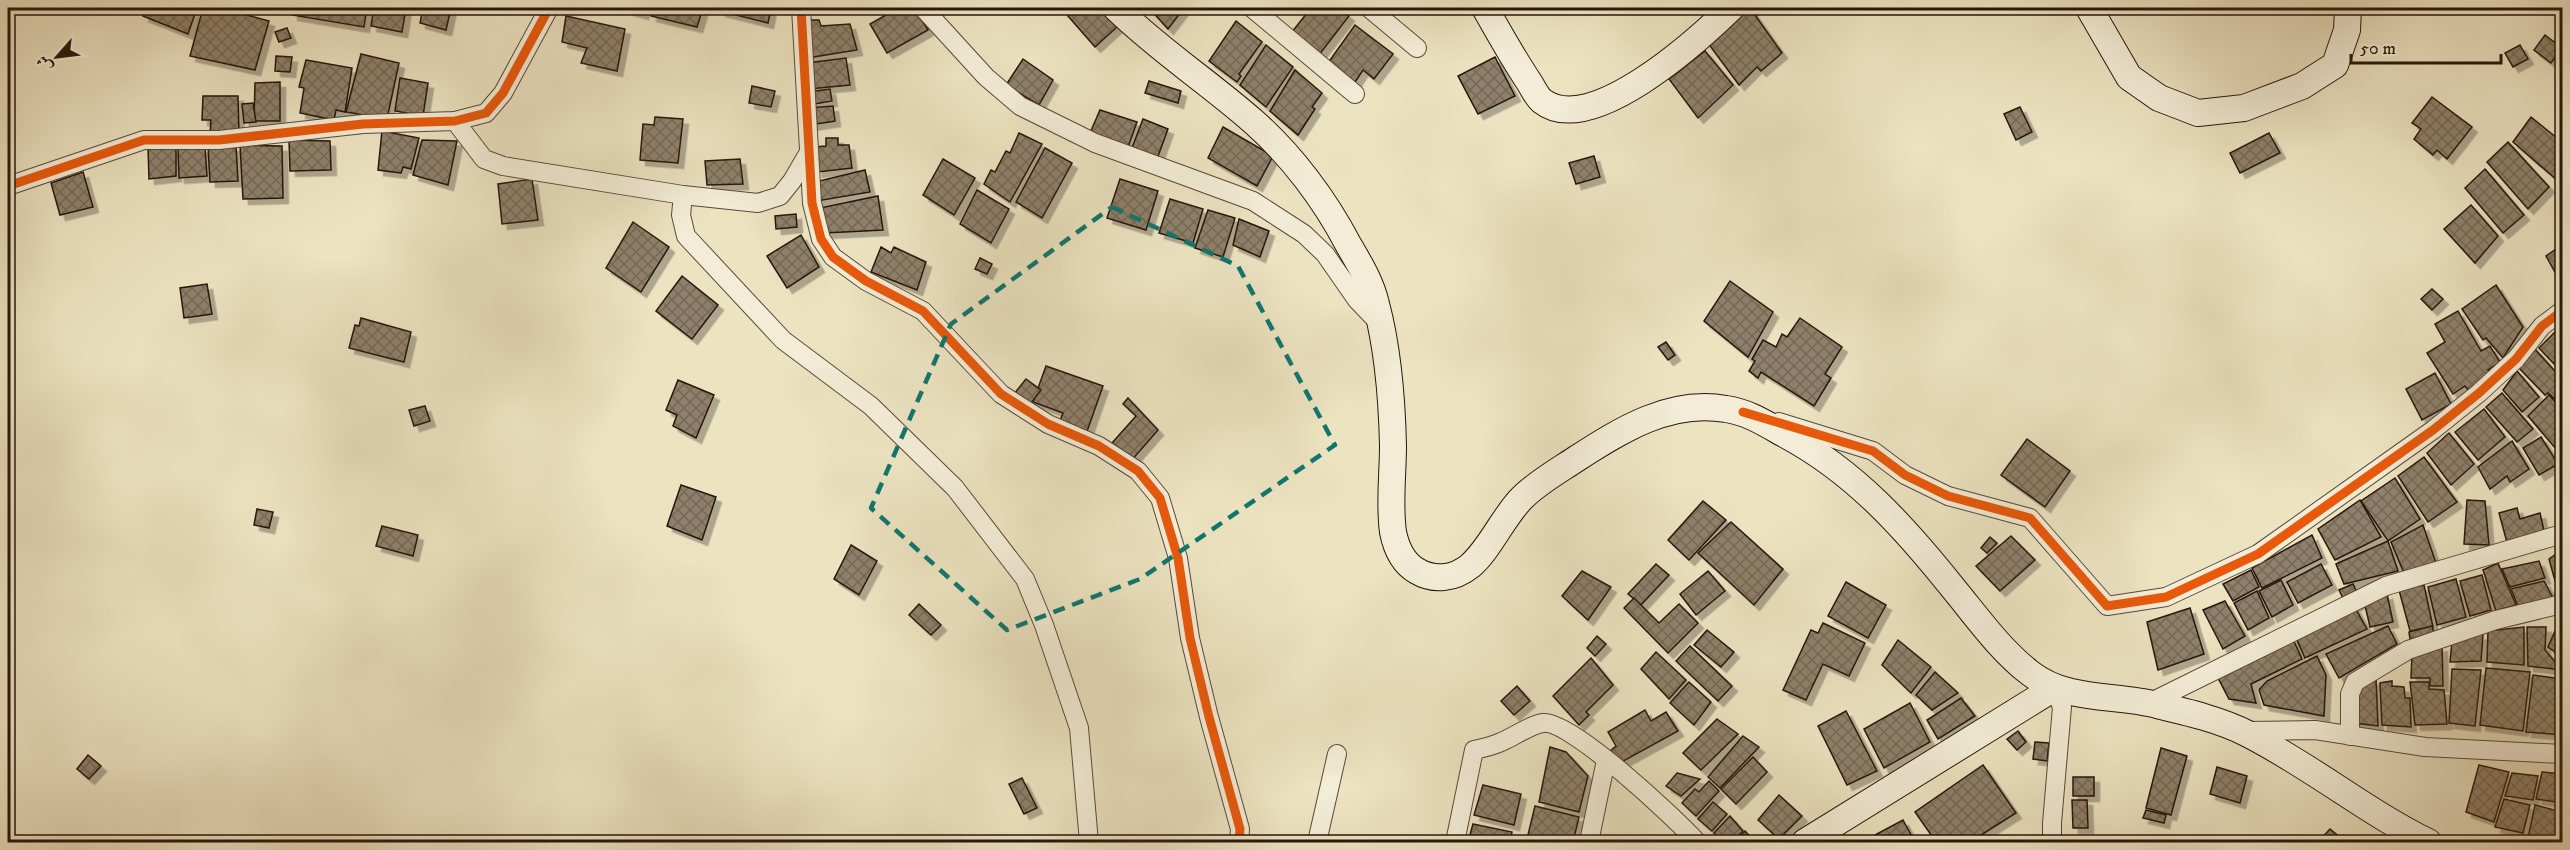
<svg xmlns="http://www.w3.org/2000/svg" width="2570" height="850" viewBox="0 0 2570 850" font-family="'IM FELL DW Pica',Amiri,serif">
	<style>
		.building { fill: url(#building-cross-hatch); stroke: #28150b; stroke-width: 1.5; filter: url(#shadow) }
		.lines { fill: none; stroke-linecap: round; stroke-linejoin: round }
		.street-casing { stroke: #594838; stroke-width: 20 }
		.secondary-casing { stroke: #28150b; stroke-width: 28 }
		.street { stroke: #f3edd7; stroke-width: 18 }
		.secondary { stroke: #f3edd7; stroke-width: 26 }
		.cycleway-casing { stroke: #f3edd7; stroke-width: 13 }
		.cycleway { stroke: #e8590c; stroke-width: 9 }
		.marked { fill: none; stroke: #0f766e; stroke-width: 4.5; stroke-dasharray: 12 8; stroke-linejoin: round }
	</style>
	<defs>
		<pattern id="building-cross-hatch" width="8" height="8" patternUnits="userSpaceOnUse" patternTransform="scale(1.5)"><rect width="8" height="8" fill="#8e806a"/><path d="M0 0l8 8M0 8l8-8" fill="none" stroke="#746855"/></pattern>
		<filter id="shadow"><feDropShadow dx="5.5" dy="5.5" stdDeviation="0" flood-color="#0004"/></filter>
	</defs>
	<rect width="100%" height="100%" fill="#ece3c1"/>
	<filter id="stains"><feTurbulence type="fractalNoise" baseFrequency=".00333" numOctaves="4"/><feColorMatrix values="0 0 0 0 .2 0 0 0 0 .09 0 0 0 0 .02 0 0 0 .5 -.17"/></filter>
	<radialGradient id="worn" r=".72"><stop offset=".6" stop-color="#630" stop-opacity="0"/><stop offset="1" stop-color="#630" stop-opacity=".3"/></radialGradient>
	<g class="building">
		<polygon points="147,8 197,8 188,34 143,16"/>
		<polygon points="203,8 222,8 269,21 255,70 190,56"/>
		<polygon points="293,8 367,8 364,27 292,15"/>
		<polygon points="374,8 406,8 402,32 371,26"/>
		<polygon points="423,8 451,8 446,30 420,23"/>
		<polygon points="621,8 644,8 643,14"/>
		<polygon points="653,8 703,8 697,27 651,16"/>
		<polygon points="721,8 771,8 768,23 720,11"/>
		<polygon points="898,8 915,8 928,30 887,53 870,24"/>
		<polygon points="1077,8 1100,8 1117,27 1095,47 1068,16"/>
		<polygon points="1149,8 1184,8 1168,29"/>
		<polygon points="1311,8 1339,8 1349,16 1319,55 1292,32"/>
		<polygon points="1750,8 1782,53 1761,71 1757,67 1739,85 1708,43"/>
		<polygon points="566,16 625,29 617,71 581,63 587,48 562,42"/>
		<polygon points="806,20 819,20 821,26 850,24 857,50 807,58"/>
		<polygon points="1236,21 1262,42 1239,74 1241,76 1237,82 1209,61"/>
		<polygon points="1355,25 1393,54 1374,79 1363,70 1353,85 1328,63"/>
		<polygon points="287,28 291,38 279,42 275,32"/>
		<polygon points="2545,35 2562,48 2551,63 2534,50"/>
		<polygon points="1266,45 1293,67 1266,107 1240,85"/>
		<polygon points="2520,45 2528,59 2513,67 2505,53"/>
		<polygon points="1705,51 1733,85 1698,118 1669,79"/>
		<polygon points="361,54 399,63 387,119 346,112"/>
		<polygon points="276,56 292,57 290,72 275,71"/>
		<polygon points="1495,57 1515,96 1478,114 1458,76"/>
		<polygon points="846,58 850,85 809,89 807,63"/>
		<polygon points="1023,59 1053,80 1039,105 1006,85"/>
		<polygon points="306,60 352,68 345,112 336,110 334,120 300,113 304,88 299,87"/>
		<polygon points="1295,70 1322,93 1312,107 1315,109 1298,135 1270,111"/>
		<polygon points="400,78 428,83 423,116 395,111"/>
		<polygon points="1149,81 1181,91 1178,103 1145,93"/>
		<polygon points="280,82 280,121 254,121 255,83"/>
		<polygon points="752,86 775,91 771,107 749,103"/>
		<polygon points="830,89 832,101 808,105 808,92"/>
		<polygon points="203,96 238,96 239,134 210,134 211,120 202,120"/>
		<polygon points="2432,97 2472,127 2447,159 2437,150 2433,155 2414,139 2421,129 2412,123"/>
		<polygon points="253,103 256,122 244,123 242,104"/>
		<polygon points="833,106 835,121 810,125 809,108"/>
		<polygon points="2020,107 2032,132 2016,140 2004,114"/>
		<polygon points="1100,110 1137,122 1128,147 1090,133"/>
		<polygon points="655,117 683,119 678,163 640,160 643,124 654,125"/>
		<polygon points="2531,117 2562,142 2562,175 2558,181 2513,142"/>
		<polygon points="1143,119 1168,129 1157,159 1132,148"/>
		<polygon points="1223,127 1273,156 1257,186 1208,158"/>
		<polygon points="382,131 419,138 411,169 403,167 401,173 378,170"/>
		<polygon points="1019,133 1042,144 1010,202 984,184 991,170 995,172 1006,151 1010,153"/>
		<polygon points="2269,133 2280,153 2240,173 2230,153"/>
		<polygon points="826,138 838,138 838,145 849,145 852,168 817,172 815,147 826,146"/>
		<polygon points="289,140 330,141 331,170 290,171"/>
		<polygon points="422,140 457,141 448,185 413,175"/>
		<polygon points="2508,142 2549,187 2528,209 2487,162"/>
		<polygon points="240,145 282,146 283,198 243,199"/>
		<polygon points="208,146 236,146 238,181 210,182"/>
		<polygon points="148,147 176,148 176,176 149,179"/>
		<polygon points="205,147 207,176 179,178 178,148"/>
		<polygon points="1045,148 1072,163 1042,218 1016,202"/>
		<polygon points="1594,156 1600,177 1576,184 1569,163"/>
		<polygon points="740,159 743,184 707,185 705,161"/>
		<polygon points="943,159 975,178 954,215 923,195"/>
		<polygon points="2485,169 2524,215 2503,233 2465,188"/>
		<polygon points="865,170 870,192 817,201 815,182"/>
		<polygon points="83,172 93,207 60,215 51,183"/>
		<polygon points="532,179 538,220 502,224 498,184"/>
		<polygon points="1120,179 1158,191 1146,230 1107,218"/>
		<polygon points="977,190 1009,209 991,243 960,224"/>
		<polygon points="878,196 883,230 825,233 820,208"/>
		<polygon points="1170,199 1203,209 1193,243 1159,233"/>
		<polygon points="2471,205 2498,236 2475,263 2444,229"/>
		<polygon points="1208,210 1235,218 1223,257 1195,248"/>
		<polygon points="796,214 797,227 776,229 775,216"/>
		<polygon points="1239,219 1269,231 1260,257 1233,245"/>
		<polygon points="633,222 669,247 641,292 606,268"/>
		<polygon points="801,235 819,267 787,288 767,256"/>
		<polygon points="2562,245 2562,285 2546,256"/>
		<polygon points="881,247 891,253 894,247 926,262 917,290 871,272"/>
		<polygon points="980,258 992,264 987,274 975,269"/>
		<polygon points="682,276 718,305 692,339 656,311"/>
		<polygon points="1730,281 1773,312 1748,357 1704,321"/>
		<polygon points="207,284 212,314 184,318 180,288"/>
		<polygon points="2496,285 2523,327 2503,358 2486,338 2483,340 2462,309"/>
		<polygon points="2432,289 2443,299 2432,310 2421,299"/>
		<polygon points="2458,311 2481,351 2490,346 2500,362 2488,370 2491,374 2468,390 2465,386 2453,394 2427,353 2445,342 2435,324"/>
		<polygon points="361,318 411,332 404,362 349,348 355,325 359,326"/>
		<polygon points="1800,318 1842,347 1825,374 1831,378 1814,406 1761,372 1758,378 1749,371 1755,361 1752,359 1763,340 1776,347 1782,334 1787,337"/>
		<polygon points="2557,330 2562,335 2562,365 2559,369 2539,348"/>
		<polygon points="1666,342 1675,355 1668,360 1658,347"/>
		<polygon points="2535,349 2562,379 2562,392 2556,400 2548,393 2545,395 2519,368"/>
		<polygon points="1046,366 1103,386 1085,437 1057,428 1063,413 1033,402"/>
		<polygon points="2517,371 2539,397 2522,412 2503,390"/>
		<polygon points="2435,373 2451,404 2422,420 2406,389"/>
		<polygon points="1026,379 1041,390 1025,411 1010,399"/>
		<polygon points="678,380 714,395 696,438 673,426 677,415 666,410"/>
		<polygon points="2502,393 2533,429 2517,442 2486,407"/>
		<polygon points="2549,395 2562,409 2562,456 2528,416"/>
		<polygon points="1128,398 1158,430 1131,461 1112,443 1136,416 1123,404"/>
		<polygon points="425,406 430,421 414,426 409,410"/>
		<polygon points="2484,409 2505,437 2478,460 2455,432"/>
		<polygon points="2449,433 2474,464 2451,485 2427,453"/>
		<polygon points="2541,437 2558,464 2539,475 2523,448"/>
		<polygon points="2027,439 2070,471 2045,507 2001,475"/>
		<polygon points="2512,441 2529,469 2510,482 2507,476 2490,489 2478,467"/>
		<polygon points="2424,457 2457,502 2428,522 2398,476"/>
		<polygon points="2395,478 2420,519 2388,541 2361,501"/>
		<polygon points="681,485 716,497 702,540 667,526"/>
		<polygon points="2360,500 2381,537 2335,560 2318,529"/>
		<polygon points="2467,500 2485,501 2489,545 2464,544"/>
		<polygon points="1703,501 1726,520 1689,560 1668,540"/>
		<polygon points="2517,508 2520,519 2540,513 2545,535 2508,546 2499,513"/>
		<polygon points="257,509 273,512 269,528 254,525"/>
		<polygon points="1731,522 1783,569 1754,605 1698,553"/>
		<polygon points="2423,525 2436,563 2404,573 2391,542"/>
		<polygon points="382,526 418,535 413,556 376,546"/>
		<polygon points="2312,535 2322,558 2262,588 2252,568"/>
		<polygon points="2011,536 2035,560 2000,591 1976,566"/>
		<polygon points="1990,537 1997,543 1987,553 1981,548"/>
		<polygon points="2388,541 2398,571 2344,584 2336,564"/>
		<polygon points="851,545 877,561 859,595 834,579"/>
		<polygon points="2562,550 2562,591 2557,588 2549,559"/>
		<polygon points="2539,561 2545,578 2510,587 2502,569"/>
		<polygon points="2498,563 2516,605 2496,611 2483,570"/>
		<polygon points="1656,564 1669,575 1641,605 1628,594"/>
		<polygon points="2321,564 2332,585 2298,603 2287,582"/>
		<polygon points="2251,570 2259,587 2233,601 2223,584"/>
		<polygon points="1582,571 1611,587 1588,620 1562,596"/>
		<polygon points="1708,571 1725,591 1696,615 1680,594"/>
		<polygon points="2482,575 2491,610 2470,616 2460,581"/>
		<polygon points="2456,579 2466,617 2437,625 2428,587"/>
		<polygon points="2281,580 2293,605 2272,617 2259,591"/>
		<polygon points="2544,581 2553,598 2518,606 2511,589"/>
		<polygon points="1846,582 1886,605 1868,638 1828,616"/>
		<polygon points="2353,584 2362,602 2348,609 2339,590"/>
		<polygon points="2424,585 2433,627 2410,631 2399,590"/>
		<polygon points="2257,591 2269,618 2248,630 2234,603"/>
		<polygon points="2387,594 2393,622 2370,627 2364,601"/>
		<polygon points="1634,598 1659,623 1679,604 1698,623 1668,653 1624,608"/>
		<polygon points="2225,601 2245,636 2223,649 2203,610"/>
		<polygon points="919,604 941,625 931,635 909,615"/>
		<polygon points="2354,606 2367,629 2305,658 2295,636"/>
		<polygon points="2190,608 2204,654 2158,670 2147,622"/>
		<polygon points="2562,615 2562,657 2548,647"/>
		<polygon points="1823,623 1865,643 1849,676 1823,664 1806,700 1783,690 1811,630 1818,633"/>
		<polygon points="2388,626 2397,644 2339,678 2326,654"/>
		<polygon points="2432,626 2434,633 2410,639 2409,632"/>
		<polygon points="2524,627 2524,665 2487,662 2488,631"/>
		<polygon points="2527,627 2546,627 2545,650 2562,670 2528,666"/>
		<polygon points="1707,630 1734,652 1721,667 1694,645"/>
		<polygon points="2483,634 2481,661 2450,662 2452,641"/>
		<polygon points="1597,636 1606,644 1595,656 1587,648"/>
		<polygon points="2292,637 2302,659 2251,684 2256,703 2229,699 2217,676"/>
		<polygon points="1898,640 1931,667 1911,693 1882,665"/>
		<polygon points="1690,646 1732,686 1718,701 1676,661"/>
		<polygon points="2442,646 2443,686 2430,686 2430,678 2411,678 2412,653"/>
		<polygon points="1656,652 1686,680 1669,699 1641,669"/>
		<polygon points="2317,656 2326,675 2324,716 2264,705 2259,690 2267,681"/>
		<polygon points="1591,658 1613,685 1586,712 1589,715 1579,725 1553,696"/>
		<polygon points="2486,668 2530,672 2523,731 2480,725"/>
		<polygon points="2452,669 2481,670 2475,726 2449,723"/>
		<polygon points="1935,672 1958,693 1932,710 1916,695"/>
		<polygon points="2533,675 2562,679 2562,735 2526,732"/>
		<polygon points="2376,678 2378,726 2354,723 2357,688"/>
		<polygon points="2392,681 2392,686 2404,687 2405,698 2410,698 2411,727 2382,725 2380,683"/>
		<polygon points="1689,682 1711,702 1694,725 1670,703"/>
		<polygon points="2410,682 2429,682 2429,689 2444,690 2447,724 2415,725"/>
		<polygon points="1517,686 1530,701 1514,715 1501,701"/>
		<polygon points="1961,698 1975,716 1938,739 1927,720"/>
		<polygon points="1910,703 1930,742 1884,768 1864,729"/>
		<polygon points="1645,710 1651,721 1666,712 1678,731 1616,765 1609,752 1616,746 1608,732"/>
		<polygon points="1846,711 1877,771 1847,785 1818,726"/>
		<polygon points="1717,719 1738,734 1701,770 1683,753"/>
		<polygon points="2018,731 2026,742 2017,750 2007,739"/>
		<polygon points="1743,736 1759,747 1720,788 1708,777"/>
		<polygon points="2035,742 2049,743 2047,761 2033,759"/>
		<polygon points="1550,747 1566,752 1588,776 1579,812 1539,802"/>
		<polygon points="2161,748 2187,756 2171,815 2146,808"/>
		<polygon points="88,755 101,766 89,779 77,769"/>
		<polygon points="1753,757 1767,772 1736,804 1721,789"/>
		<polygon points="1983,765 2016,813 1970,842 1936,842 1915,812"/>
		<polygon points="2479,765 2509,772 2494,822 2466,812"/>
		<polygon points="2217,767 2247,776 2240,803 2210,794"/>
		<polygon points="2542,772 2562,774 2562,803 2536,799"/>
		<polygon points="1677,773 1700,779 1681,796 1666,786"/>
		<polygon points="2512,773 2538,776 2533,800 2505,796"/>
		<rect x="2073" y="777" width="21" height="19"/>
		<polygon points="1022,778 1037,808 1024,814 1009,784"/>
		<polygon points="1709,781 1719,791 1696,816 1682,803 1695,789 1699,792"/>
		<polygon points="1483,785 1521,794 1514,825 1474,815"/>
		<polygon points="1779,795 1802,816 1779,839 1758,820"/>
		<polygon points="2504,799 2530,805 2523,833 2495,827"/>
		<polygon points="2072,800 2087,800 2088,828 2073,828"/>
		<polygon points="1713,802 1727,814 1712,831 1698,819"/>
		<polygon points="2535,805 2562,812 2558,842 2528,838"/>
		<polygon points="1535,806 1579,817 1573,842 1539,842 1527,839"/>
		<polygon points="2146,810 2166,815 2164,823 2143,818"/>
		<polygon points="1730,816 1743,831 1732,842 1723,842 1714,833"/>
		<polygon points="1903,820 1915,842 1862,842"/>
		<polygon points="1473,824 1512,832 1510,842 1468,842"/>
		<polygon points="2330,829 2346,842 2318,842"/>
		<polygon points="1745,831 1755,842 1735,842"/>
		<polygon points="2122,836 2149,842 2121,842"/>
	</g>
	<g class="lines">
		<defs>
			<g id="street">
				<polyline points="801,8 812,203 821,239 833,257 866,281 923,311 1001,394 1048,424 1099,446 1138,471 1160,498 1178,558 1190,638 1209,717 1240,829 1239,842"/>
				<polyline points="923,8 986,77 1020,106 1095,143 1253,201 1304,234 1325,254 1357,300 1380,324"/>
				<polyline points="1252,8 1355,94"/>
				<polyline points="1369,8 1417,48"/>
				<polyline points="455,121 484,159 503,166 683,195 758,203 780,196 792,181 809,152"/>
				<polyline points="8,186 144,140 219,140 363,124 455,121 486,113 503,93 549,8"/>
				<polyline points="683,195 681,215 686,236 783,340 871,406 955,488 1025,579 1044,625 1079,728 1089,842"/>
				<polyline points="1779,422 1873,451 1905,475 1948,496 2030,518 2107,606 2166,597 2258,554 2433,430 2479,393 2516,359 2542,326 2562,311"/>
				<polyline points="2149,703 2386,586 2562,534"/>
				<polyline points="2245,731 2315,730 2425,747 2562,754"/>
				<polyline points="2350,736 2350,694 2355,682 2408,650 2496,620 2562,604"/>
				<polyline points="1317,842 1337,754"/>
				<path d="M 1455,842 L 1474,750 C 1483,748 1493,746 1501,742 C 1514,737 1529,725 1543,723 C 1570,719 1676,819 1697,842"/>
				<polyline points="1589,842 1606,760"/>
				<polyline points="2052,842 2052,823 2062,707 2054,688"/>
			</g>
			<g id="secondary">
				<path d="M 1116,8 C 1160,51 1210,83 1255,123 C 1292,156 1325,200 1348,244 C 1359,263 1371,282 1376,304 C 1388,349 1392,400 1393,446 C 1393,474 1389,504 1393,532 C 1396,547 1403,563 1417,571 C 1434,581 1454,579 1470,566 C 1490,549 1503,517 1522,498 C 1538,482 1558,471 1576,459 C 1621,430 1670,399 1726,409 C 1748,412 1766,424 1786,435 C 1855,472 1905,528 1953,588 C 1977,617 2000,650 2030,673 C 2067,702 2115,694 2157,705 C 2187,712 2221,720 2248,734 C 2311,766 2365,811 2428,842"/>
				<path d="M 1485,8 C 1499,33 1513,58 1529,82 C 1533,88 1537,97 1542,101 C 1590,139 1698,40 1731,8"/>
				<polyline points="2089,8 2129,77 2159,98 2198,113 2244,108 2302,86 2335,65 2347,30 2348,8"/>
				<polyline points="1805,842 2054,688"/>
			</g>
		</defs>
		<use href="#street" class="street-casing"/>
		<use href="#secondary" class="secondary-casing"/>
		<use href="#street" class="street"/>
		<use href="#secondary" class="secondary"/>
		<defs>
			<g id="cycleway">
				<polyline points="801,8 812,203 821,239 833,257 866,281 923,311 1001,394 1048,424 1099,446 1138,471 1160,498 1178,558 1190,638 1209,717 1240,829 1239,842"/>
				<polyline points="8,186 144,140 219,140 363,124 455,121 486,113 503,93 549,8"/>
				<polyline points="1743,412 1873,451 1905,475 1948,496 2030,518 2107,606 2166,597 2258,554 2433,430 2479,393 2516,359 2542,326 2562,311"/>
			</g>
		</defs>
		<use href="#cycleway" class="cycleway-casing"/>
		<use href="#cycleway" class="cycleway"/>
	</g>
	<path class="marked" d="M 1112,207 L 1238,266 L 1335,445 L 1140,579 L 1007,630 L 871,508 L 951,324 Z"/>
	<rect width="2570" height="850" fill="none" stroke="#ece3c1" stroke-width="30"/>
	<rect x="9" y="9" width="2552" height="832" fill="none" stroke="#28150b" stroke-width="3"/>
	<rect x="15" y="15" width="2540" height="820" fill="none" stroke="#28150b" stroke-width="1.5"/>
	<g transform="translate(57 57) rotate(242)" stroke="#f3edd7" stroke-width="4.5" paint-order="stroke">
	<path d="M0-4.5L10 22L0 15L-10 22Z" fill="#28150b"/>
	<text y="-9" font-size="16" font-weight="bold" text-anchor="middle" fill="#28150b">ش</text>
	</g>
	<path d="M2351 54v9h150v-9" fill="none" stroke="#28150b" stroke-width="3"/>
	<text x="2360" y="54" font-size="18" fill="#28150b" stroke="#f3edd7" stroke-width="4.5" paint-order="stroke">50 m</text>
	<rect width="100%" height="100%" filter="url(#stains)"/>
	<rect width="100%" height="100%" fill="url(#worn)"/>
</svg>
